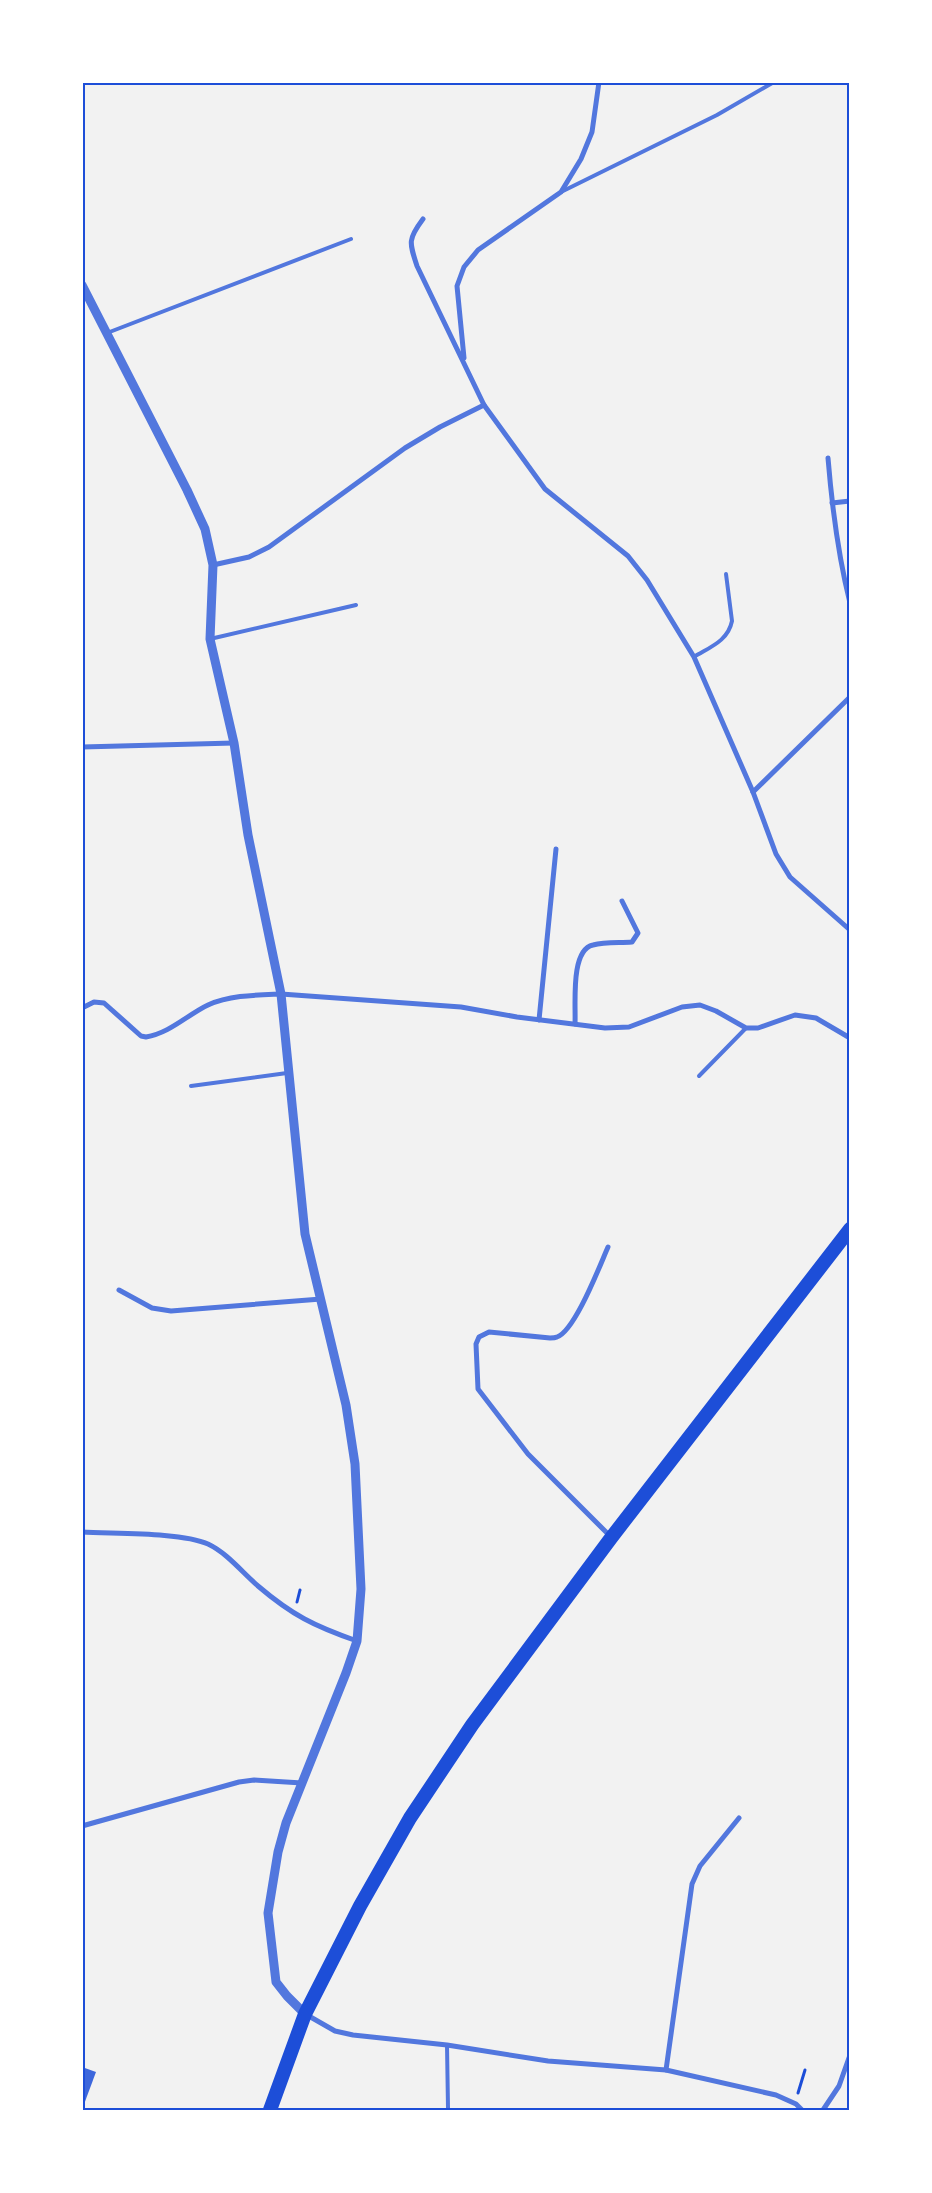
<svg xmlns="http://www.w3.org/2000/svg" width="932" height="2193" viewBox="0 0 932 2193" font-family="'DM Sans',sans-serif">
	<style>
		.building { fill: #3d67dc }
		.lines { fill: none; stroke-linecap: round; stroke-linejoin: round }
		.path { stroke: #1d4ed8; stroke-width: 3 }
		.service { stroke: #5277de; stroke-width: 4 }
		.minor { stroke: #5277de; stroke-width: 5 }
		.tertiary { stroke: #5277de; stroke-width: 9 }
		.trunk { stroke: #1d4ed8; stroke-width: 14 }
		.neatline { fill: none; stroke: #1d4ed8; stroke-width: 2 }
	</style>
	<rect width="100%" height="100%" fill="#f2f2f2"/>
	<polygon class="building" points="82,2067 96,2072 83,2107 82,2107"/>
	<g class="lines">
		<g class="path">
			<polyline points="297,1602 300,1590"/>
			<polyline points="798,2093 805,2070"/>
		</g>
		<g class="service">
			<polyline points="561,192 717,115 774,82"/>
			<polyline points="107,333 351,239"/>
			<polyline points="210,639 356,605"/>
			<path d="M 694,657 C 710,647 728,641 732,621 L 726,574"/>
			<polyline points="699,1076 746,1028"/>
			<polyline points="191,1086 287,1073"/>
			<polyline points="447,2045 448,2108"/>
		</g>
		<g class="minor">
			<path d="M 423,219 C 408,239 409,242 417,266 L 484,405 L 545,489 L 628,556 L 647,580 L 694,657 L 753,792 L 776,854 L 790,877 L 850,930"/>
			<polyline points="464,358 457,286 464,267 478,250 561,192 581,159 592,132 599,82"/>
			<path d="M 828,458 C 832,507 838,555 850,603"/>
			<polyline points="832,503 850,501"/>
			<polyline points="213,565 249,557 269,547 405,448 440,427 484,405"/>
			<polyline points="82,747 234,743"/>
			<polyline points="753,792 850,697"/>
			<path d="M 82,1008 L 94,1002 L 104,1003 L 141,1036 L 146,1037 C 170,1033 187,1015 208,1005 C 230,995 257,995 281,994 L 461,1007 L 517,1017 L 605,1028 L 629,1027 L 682,1007 L 700,1005 L 716,1011 L 746,1028 L 758,1028 L 795,1015 L 816,1018 L 850,1038"/>
			<polyline points="539,1020 556,849"/>
			<path d="M 575,1024 C 576,1005 570,950 593,945 C 605,942 619,943 632,942 L 638,933 L 622,901"/>
			<path d="M 608,1247 C 600,1265 575,1331 557,1337 C 555,1338 552,1338 550,1338 L 489,1332 L 479,1337 L 476,1344 L 478,1389 L 528,1454 L 611,1537"/>
			<polyline points="119,1290 152,1308 171,1311 321,1299"/>
			<path d="M 82,1532 C 114,1534 181,1532 208,1544 C 227,1553 242,1572 258,1586 C 292,1615 314,1626 357,1641"/>
			<polyline points="82,1826 239,1782 254,1780 302,1783"/>
			<polyline points="307,2015 335,2031 353,2035 447,2045 548,2061 666,2070 776,2095 796,2104 802,2110"/>
			<polyline points="666,2070 692,1884 700,1866 739,1818"/>
			<polyline points="823,2110 839,2086 850,2055"/>
		</g>
		<polyline class="tertiary" points="82,285 187,490 205,529 213,565 210,639 234,743 248,835 281,994 305,1234 346,1405 355,1464 361,1589 357,1641 346,1673 286,1823 278,1852 268,1913 276,1982 287,1996 305,2014"/>
		<polyline class="trunk" points="270,2110 305,2014 360,1906 410,1818 472,1725 611,1538 850,1229"/>
	</g>
	<rect width="932" height="2193" fill="none" stroke="#ffffff" stroke-width="168"/>
	<rect x="84" y="84" width="764" height="2025" class="neatline"/>
</svg>
